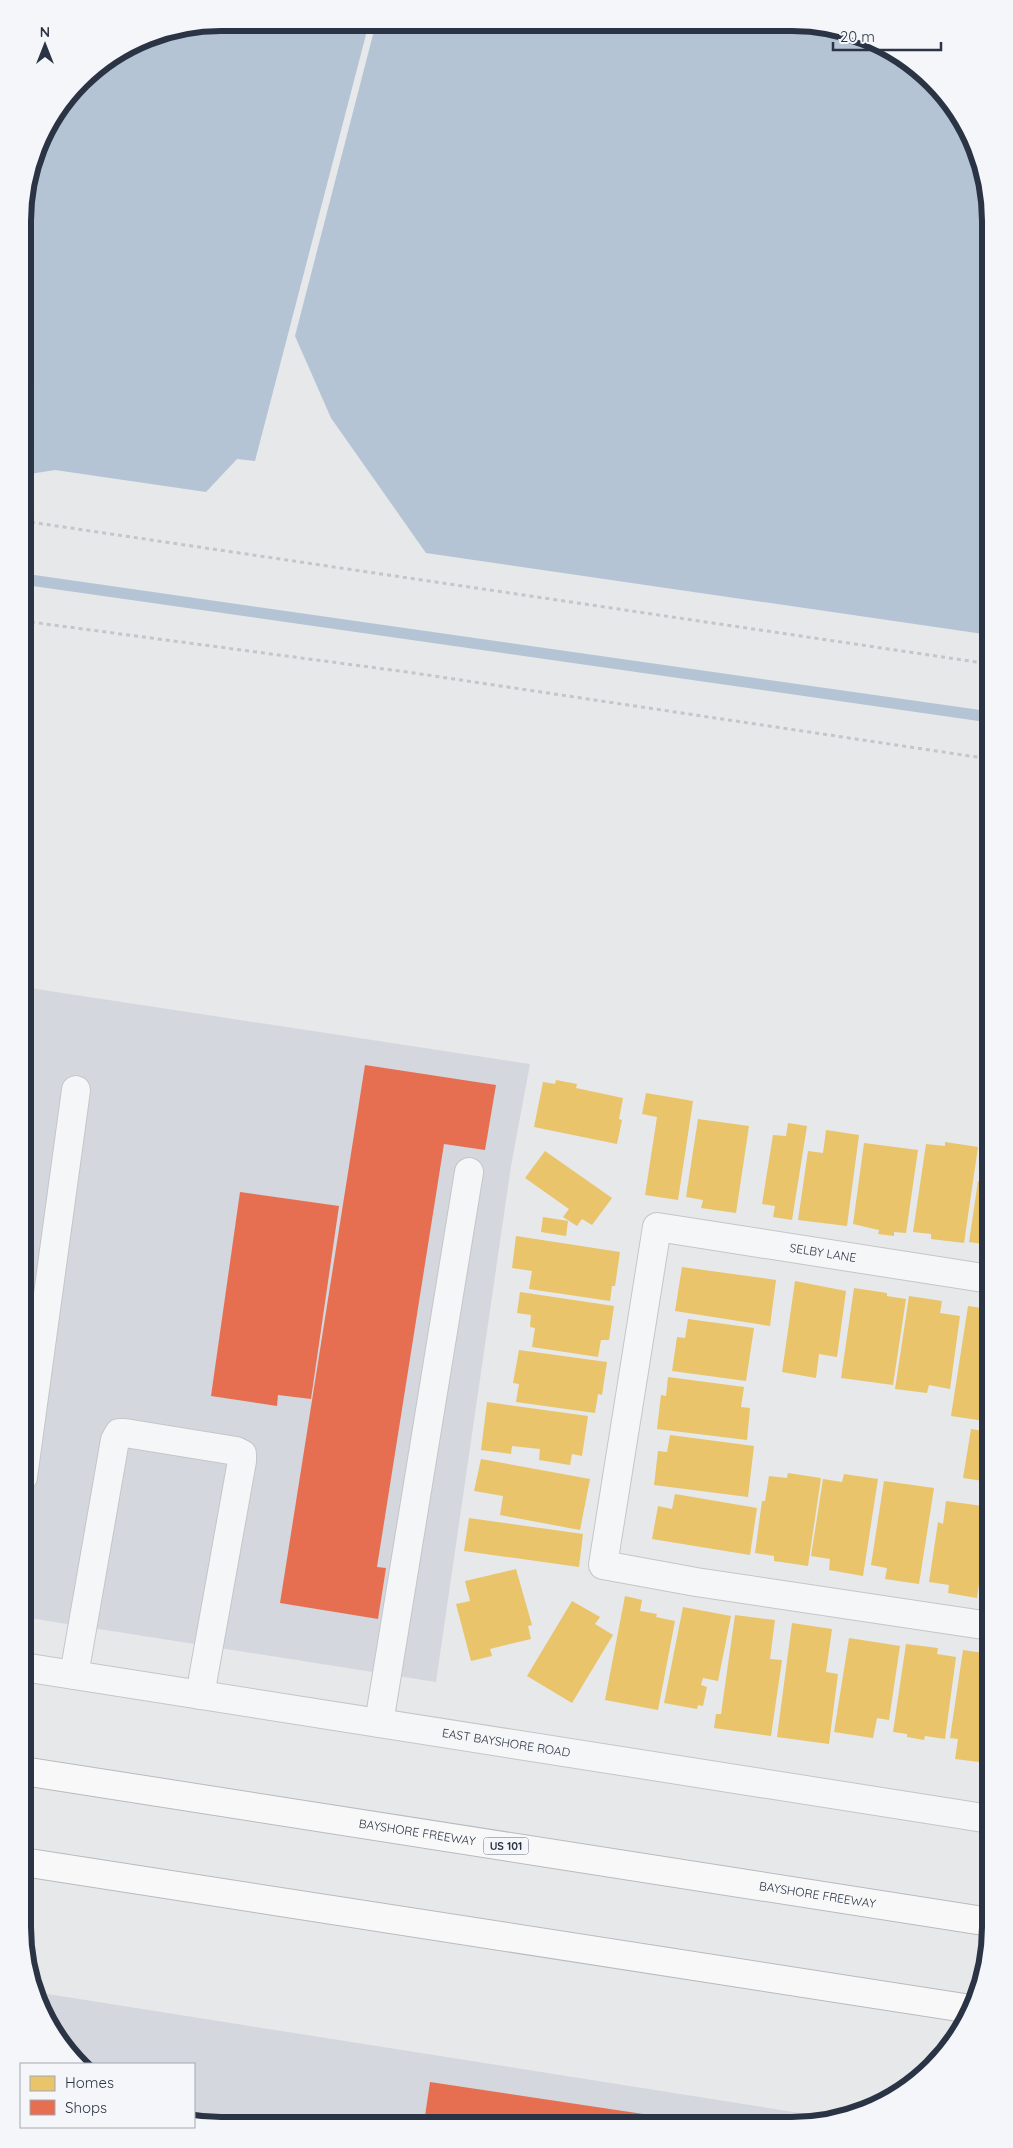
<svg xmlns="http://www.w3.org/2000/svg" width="1013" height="2148" viewBox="0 0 1013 2148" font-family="Quicksand,sans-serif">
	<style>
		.built { fill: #d4d7dd }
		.water { fill: #b4c4d5 }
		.homes { fill: #e9c46a }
		.shops { fill: #e76f51 }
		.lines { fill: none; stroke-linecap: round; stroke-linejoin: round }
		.stream { stroke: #b4c4d5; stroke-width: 11 }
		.minor-casing { stroke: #c4c6c8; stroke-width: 30 }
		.highway-casing { stroke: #b8bbbf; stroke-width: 30 }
		.path { stroke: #c5c6ca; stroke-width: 3; stroke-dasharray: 4 4; stroke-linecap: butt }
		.minor { stroke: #f5f6f7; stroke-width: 28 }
		.highway { stroke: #f8f8f8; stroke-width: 28 }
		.labels { text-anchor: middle; stroke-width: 5; stroke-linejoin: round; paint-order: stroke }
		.shield { fill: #f4f6f9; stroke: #676e7b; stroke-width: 1 }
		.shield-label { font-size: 11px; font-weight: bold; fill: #2b3445 }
		.street-label { font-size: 12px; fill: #2b3445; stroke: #f4f6f9 }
		.rim { fill: none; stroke: #2b3445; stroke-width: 6 }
	</style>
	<rect width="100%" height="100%" fill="#e6e8ea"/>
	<g class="built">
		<polygon points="23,987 530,1064 511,1166 436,1682 23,1617"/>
		<polygon points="35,1992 838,2119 792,2125 194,2122 194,2064 80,2064 49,2026"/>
	</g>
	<g class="water">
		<polygon points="221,23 369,23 255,461 237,459 206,492 55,470 23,475 23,208 43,133 90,72 146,38"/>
		<polygon points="376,23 830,26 880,43 923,72 964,122 984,170 990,221 990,635 426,553 331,418 295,336"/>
	</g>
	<g class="homes">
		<polygon points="556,1080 577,1084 576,1088 623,1098 619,1119 622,1120 617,1144 534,1127 543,1082 555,1084"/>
		<polygon points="646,1093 693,1101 678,1200 645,1195 657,1117 642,1114"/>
		<polygon points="698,1119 749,1126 736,1213 701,1208 703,1200 686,1197"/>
		<polygon points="788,1123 807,1126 792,1220 773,1217 775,1206 762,1204 773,1135 786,1136"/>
		<polygon points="826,1130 859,1135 847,1226 798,1220 808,1151 823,1153"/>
		<polygon points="945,1142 978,1147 964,1243 931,1239 931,1234 913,1232 926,1144 945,1146"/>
		<polygon points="864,1143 918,1150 906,1233 894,1232 894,1236 878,1234 879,1230 853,1224"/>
		<polygon points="545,1151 612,1198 592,1225 582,1219 577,1226 563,1217 569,1209 525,1178"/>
		<polygon points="978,1181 990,1183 990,1245 969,1242"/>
		<polygon points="543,1217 568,1221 566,1236 541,1232"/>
		<polygon points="516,1236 620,1252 615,1286 612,1286 610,1301 529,1289 532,1271 512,1268"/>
		<polygon points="682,1267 776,1280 770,1326 675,1311"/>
		<polygon points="795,1281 846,1291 837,1357 819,1354 816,1378 782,1372"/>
		<polygon points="854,1288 887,1293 887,1296 906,1299 893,1385 841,1378"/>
		<polygon points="520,1292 614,1306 609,1340 601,1340 598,1357 532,1347 535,1328 530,1327 531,1315 517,1313"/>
		<polygon points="909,1296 942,1301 940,1313 960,1316 950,1389 929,1385 927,1393 895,1389"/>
		<polygon points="968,1306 990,1309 990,1384 985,1421 951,1416"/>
		<polygon points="688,1319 754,1328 746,1381 672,1371 677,1337 685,1338"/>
		<polygon points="519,1350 607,1362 602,1395 598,1394 595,1413 516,1402 519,1384 513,1383"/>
		<polygon points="668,1377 744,1387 741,1407 750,1408 747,1440 657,1429 661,1395 666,1396"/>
		<polygon points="487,1402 588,1416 582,1456 572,1454 570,1465 539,1460 540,1449 512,1446 511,1454 481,1450"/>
		<polygon points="971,1429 990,1432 990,1482 963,1478"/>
		<polygon points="670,1435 754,1446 748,1497 654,1485 658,1451 667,1452"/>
		<polygon points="481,1459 590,1479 580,1530 500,1515 503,1496 474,1491"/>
		<polygon points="788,1473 821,1478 808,1566 774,1561 774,1556 755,1553 762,1501 765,1501 769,1476 787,1478"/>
		<polygon points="844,1474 878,1479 863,1576 829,1570 830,1559 811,1556 823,1479 842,1482"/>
		<polygon points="884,1481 934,1488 919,1584 885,1579 887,1568 871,1565"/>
		<polygon points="675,1494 757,1508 750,1555 652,1539 658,1506 672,1509"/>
		<polygon points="946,1501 990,1507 977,1598 948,1593 949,1585 929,1582 938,1522 943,1524"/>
		<polygon points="469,1518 583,1534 579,1567 464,1551"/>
		<polygon points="989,1544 990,1544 990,1598 981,1596"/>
		<polygon points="516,1569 532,1625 528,1626 531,1639 490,1649 492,1656 471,1661 456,1604 470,1601 465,1581"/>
		<polygon points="625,1596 642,1600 640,1611 657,1614 656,1617 675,1621 658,1710 605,1700"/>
		<polygon points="572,1601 600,1617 595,1624 613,1635 572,1703 527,1676"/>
		<polygon points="683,1607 731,1616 718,1681 703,1678 701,1685 707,1687 703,1706 698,1705 697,1709 664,1703"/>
		<polygon points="735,1615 775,1620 770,1659 782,1660 771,1736 714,1728 716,1714 721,1714"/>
		<polygon points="792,1623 832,1629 826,1672 838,1674 829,1744 777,1737"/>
		<polygon points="849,1638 900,1646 889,1720 877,1718 873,1738 834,1732"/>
		<polygon points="906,1644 938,1648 937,1654 956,1657 945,1739 925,1736 924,1740 907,1737 907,1734 893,1732"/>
		<polygon points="963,1650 990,1654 990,1740 983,1739 979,1762 955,1759 958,1739 950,1738"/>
	</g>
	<g class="shops">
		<polygon points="365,1065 496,1085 485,1150 444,1144 377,1567 386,1568 378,1619 280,1603"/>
		<polygon points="240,1192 339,1206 311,1399 278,1395 277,1406 211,1396"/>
		<polygon points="430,2082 710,2124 710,2125 424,2123"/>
	</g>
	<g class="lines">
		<polyline class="stream" points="23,579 990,717"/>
		<defs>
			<g id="minor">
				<polyline points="23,1477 76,1090"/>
				<path id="s1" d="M 990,1626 L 696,1582 L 603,1565 L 657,1227 L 990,1279"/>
				<path id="s2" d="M 23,1667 L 990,1819"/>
				<polyline points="74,1675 115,1440 119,1433 125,1433 236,1451 242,1454 242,1461 200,1695"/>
				<polyline points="379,1723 469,1172"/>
			</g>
			<g id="highway">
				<path id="s3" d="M 23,1771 L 990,1922"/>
				<polyline points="23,1862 971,2009"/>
			</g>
		</defs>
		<use href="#minor" class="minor-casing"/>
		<use href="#highway" class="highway-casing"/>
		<g class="path">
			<polyline points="23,521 990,664"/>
			<polyline points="23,621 407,672 990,759"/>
		</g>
		<use href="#minor" class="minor"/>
		<use href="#highway" class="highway"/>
	</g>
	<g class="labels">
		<rect class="shield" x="483.5" y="1837.5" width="45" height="17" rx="4"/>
		<g class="shield-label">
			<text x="506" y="1850">US 101</text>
		</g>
		<g class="street-label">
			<text dy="4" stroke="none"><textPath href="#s1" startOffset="902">SELBY LANE</textPath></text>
			<text dy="4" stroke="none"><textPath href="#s2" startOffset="489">EAST BAYSHORE ROAD</textPath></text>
			<text dy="4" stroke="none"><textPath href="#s3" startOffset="399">BAYSHORE FREEWAY</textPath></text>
			<text dy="4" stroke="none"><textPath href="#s3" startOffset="804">BAYSHORE FREEWAY</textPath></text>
		</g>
	</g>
	<path d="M0 0H1013V2148H0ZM221 31H792A190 190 0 0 1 982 221V1927A190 190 0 0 1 792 2117H221A190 190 0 0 1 31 1927V221A190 190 0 0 1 221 31Z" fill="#f4f6f9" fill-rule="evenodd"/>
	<path class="rim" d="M221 31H792A190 190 0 0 1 982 221V1927A190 190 0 0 1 792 2117H221A190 190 0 0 1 31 1927V221A190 190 0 0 1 221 31Z"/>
	<rect x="20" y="2063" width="175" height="65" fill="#f4f6f9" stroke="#a4a8b1"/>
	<rect x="30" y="2076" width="25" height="15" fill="#e9c46a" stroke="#a4a8b1"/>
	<text x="65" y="2088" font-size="15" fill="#2b3445">Homes</text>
	<rect x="30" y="2100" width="25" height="15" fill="#e76f51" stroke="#a4a8b1"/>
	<text x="65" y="2113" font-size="15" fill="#2b3445">Shops</text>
	<g transform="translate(45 45)" stroke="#f4f6f9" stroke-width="4" paint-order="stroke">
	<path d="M0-4L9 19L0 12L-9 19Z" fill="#2b3445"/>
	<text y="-8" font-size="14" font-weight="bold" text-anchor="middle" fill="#2b3445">N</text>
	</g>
	<path d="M833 42v8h108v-8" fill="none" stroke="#2b3445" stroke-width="2.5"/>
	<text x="840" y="42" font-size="15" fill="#2b3445" stroke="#f4f6f9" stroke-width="4" paint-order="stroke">20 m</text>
</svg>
